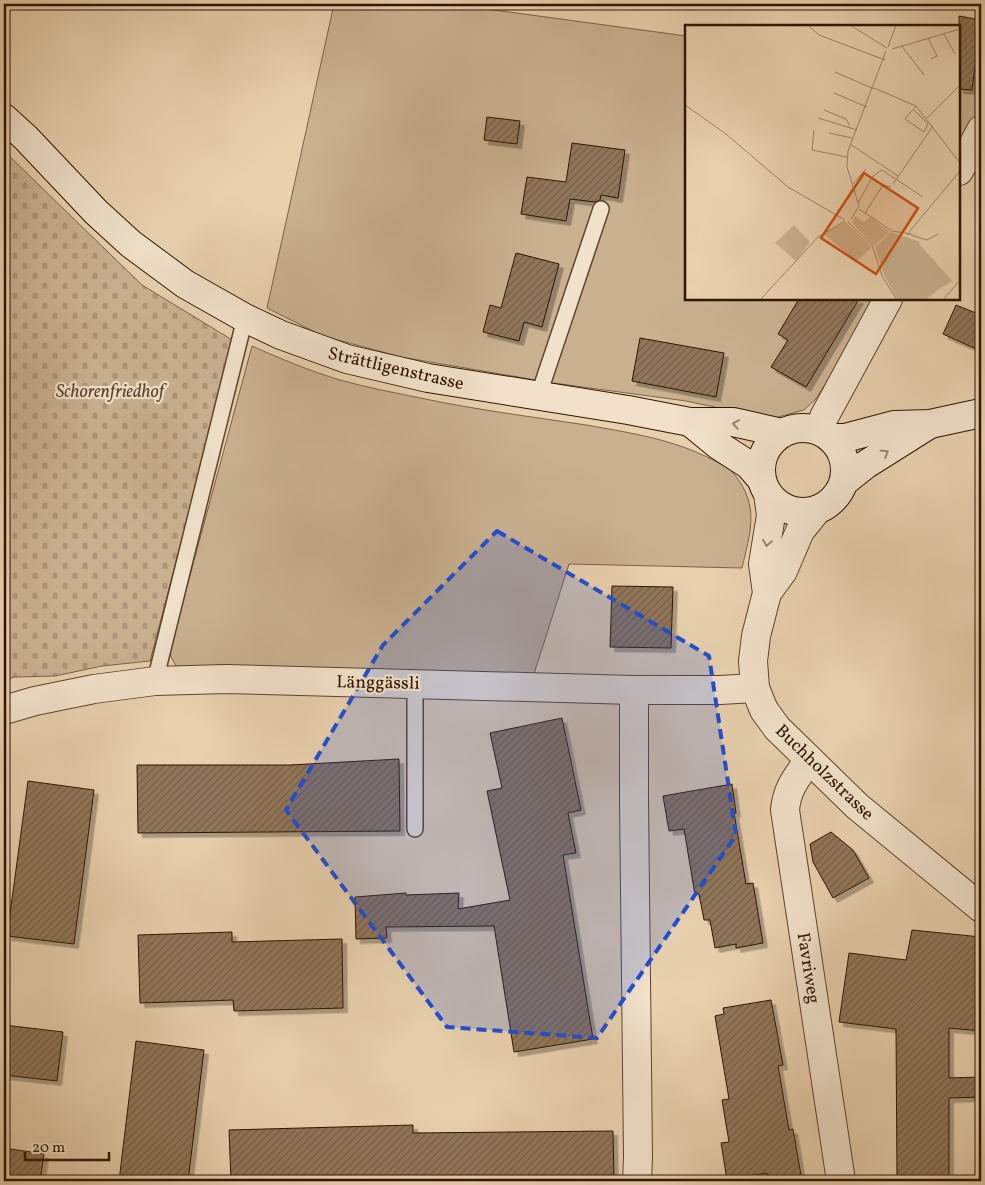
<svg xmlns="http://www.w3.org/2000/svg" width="985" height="1185" viewBox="0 0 985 1185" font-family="Vollkorn,serif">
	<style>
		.green { fill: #c9b190; stroke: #7c6248 }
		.cemetery { fill: url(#cemetery-stones); stroke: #7c6248 }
		.building { fill: url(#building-hatch); stroke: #2f1400; filter: url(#shadow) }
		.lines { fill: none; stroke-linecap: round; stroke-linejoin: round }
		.service-casing { stroke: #5e432c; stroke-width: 18 }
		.minor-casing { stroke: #5e432c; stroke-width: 30 }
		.tertiary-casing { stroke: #5e432c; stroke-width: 30 }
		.secondary-casing { stroke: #2f1400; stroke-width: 30 }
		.service { stroke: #f1e1ca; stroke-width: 15 }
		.minor { stroke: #f1e1ca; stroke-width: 28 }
		.tertiary { stroke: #f1e1ca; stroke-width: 28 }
		.secondary { stroke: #f1e1ca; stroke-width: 28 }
		.oneway { stroke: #9a856f }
		.marked { fill: #1d4ed8; fill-opacity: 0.2; stroke: #1d4ed8; stroke-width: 4; stroke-dasharray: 10 6; stroke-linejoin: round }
		.labels { text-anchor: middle; stroke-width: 4.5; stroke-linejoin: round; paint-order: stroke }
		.street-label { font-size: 18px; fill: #2f1400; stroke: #f1e1ca }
		.park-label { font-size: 18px; font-style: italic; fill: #5d432b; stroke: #f1e1ca }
		.inset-road { fill: none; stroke: #9f8568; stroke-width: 1 }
		.view { fill: #cc4f0a; fill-opacity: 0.15; stroke: #cc4f0a; stroke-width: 2.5 }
		.inset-edge { fill: none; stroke: #2f1400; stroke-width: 2.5 }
	</style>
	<defs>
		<pattern id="cemetery-stones" width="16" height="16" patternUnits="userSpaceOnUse" patternTransform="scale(1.25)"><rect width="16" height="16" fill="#c9b190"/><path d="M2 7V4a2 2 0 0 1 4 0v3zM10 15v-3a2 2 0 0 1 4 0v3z" fill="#ad977a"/></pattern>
		<pattern id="building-hatch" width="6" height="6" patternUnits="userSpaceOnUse" patternTransform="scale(1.25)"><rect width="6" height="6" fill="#90765a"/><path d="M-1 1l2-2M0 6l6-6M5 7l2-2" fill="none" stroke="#766048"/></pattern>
		<filter id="shadow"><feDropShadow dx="4.5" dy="4.5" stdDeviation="0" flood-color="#0004"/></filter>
	</defs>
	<rect width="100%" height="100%" fill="#e9d1ae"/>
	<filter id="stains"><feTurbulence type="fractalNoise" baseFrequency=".004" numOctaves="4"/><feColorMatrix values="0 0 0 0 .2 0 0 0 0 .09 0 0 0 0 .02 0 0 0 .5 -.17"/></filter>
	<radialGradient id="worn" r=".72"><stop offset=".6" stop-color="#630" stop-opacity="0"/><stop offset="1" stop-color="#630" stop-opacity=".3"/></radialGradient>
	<g class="green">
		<polygon points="334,4 450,4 686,36 686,299 878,299 816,399 804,410 771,419 686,401 553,383 401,357 323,336 267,308"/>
		<polygon points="959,75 981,78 981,115 959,159"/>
		<path d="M 252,346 C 281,359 310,371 340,380 C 368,388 397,393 425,399 C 478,410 533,417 586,425 C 631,433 673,439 713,460 C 721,464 730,468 735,475 C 760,507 750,533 742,568 L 569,564 L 534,674 L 176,666 L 169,653 Z"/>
	</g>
	<polygon class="cemetery" points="4,151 142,285 234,341 150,661 102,666 55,676 15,677 4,680"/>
	<g class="building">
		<polygon points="959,16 981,20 972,90 959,89"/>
		<polygon points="487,117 520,121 517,144 484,140"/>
		<polygon points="572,143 625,150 618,198 601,195 600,200 595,202 570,199 566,221 521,214 527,177 566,182"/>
		<polygon points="516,253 559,264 542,327 524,322 519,341 483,332 490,305 501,308"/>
		<polygon points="799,299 859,299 806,387 771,367 788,340 778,334"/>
		<polygon points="956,305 981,315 981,351 943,334"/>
		<polygon points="640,338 724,353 716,397 632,381"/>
		<polygon points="612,586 673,587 671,648 610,647"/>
		<polygon points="562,718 581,810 568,813 576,853 563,855 593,1039 514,1052 494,926 386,927 387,938 356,939 355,897 406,893 406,895 459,893 458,909 510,900 487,791 502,788 490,733"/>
		<polygon points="399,759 400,831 138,833 137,765 290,765"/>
		<polygon points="28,781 94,790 74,944 7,936"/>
		<polygon points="732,784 736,813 734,813 746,884 753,883 763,943 736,948 736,944 715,948 710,920 704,920 699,894 695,895 684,829 669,831 663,796"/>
		<polygon points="831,832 853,850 869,878 833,898 813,862 810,844"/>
		<polygon points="912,930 981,937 981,1031 949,1028 949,1078 981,1077 981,1097 949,1098 949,1181 897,1181 896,1029 839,1022 849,953 906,960"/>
		<polygon points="232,932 232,942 342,939 343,1008 234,1011 233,1000 140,1003 138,935"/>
		<polygon points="771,1000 783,1065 778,1066 789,1130 793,1129 801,1175 769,1181 767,1173 727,1180 721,1143 729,1142 722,1100 729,1099 715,1016 724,1014 723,1008"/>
		<polygon points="4,1025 63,1032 57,1081 4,1075"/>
		<polygon points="136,1041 204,1050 188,1181 119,1181"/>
		<polygon points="413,1125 413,1133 613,1131 614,1181 231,1181 229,1130"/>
		<polygon points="4,1148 44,1154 40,1181 4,1181"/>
	</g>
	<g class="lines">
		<defs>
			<g id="service">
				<polyline points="538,397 601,209"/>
				<polyline points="155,681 245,318"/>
				<polyline points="415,683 415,829"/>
			</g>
			<g id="minor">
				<polyline points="959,171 981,130"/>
				<polyline points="819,430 824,417 888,299"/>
				<polyline points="634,690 634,801 638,1157 637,1181"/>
				<polyline points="4,710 35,701 94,689 155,681 226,679 634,690 720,690 755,688"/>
				<path d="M 809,760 C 797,777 787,788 785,810 L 841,1181"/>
			</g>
			<g id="tertiary">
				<polyline points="768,494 771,515 763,564 767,593 756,636 753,661 755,688 764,710 777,728 857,806 981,908"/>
				<polyline points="767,593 783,571 800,531 817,510"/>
			</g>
			<g id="secondary">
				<polyline points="4,118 26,138 96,212 131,244 185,284 245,318 281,335 347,359 428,378 628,410 690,422 733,422 782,433"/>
				<polyline points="690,422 718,445 749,465 761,479"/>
				<circle cx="803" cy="470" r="42"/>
				<polyline points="832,438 845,438 894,425 930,424 981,413"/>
				<polyline points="845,481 865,465 930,424"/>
			</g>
		</defs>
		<use href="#service" class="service-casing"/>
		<use href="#minor" class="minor-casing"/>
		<use href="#tertiary" class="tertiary-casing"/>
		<use href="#secondary" class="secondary-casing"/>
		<use href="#service" class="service"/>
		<use href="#minor" class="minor"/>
		<use href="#tertiary" class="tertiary"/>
		<use href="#secondary" class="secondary"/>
	</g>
	<defs><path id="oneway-chevron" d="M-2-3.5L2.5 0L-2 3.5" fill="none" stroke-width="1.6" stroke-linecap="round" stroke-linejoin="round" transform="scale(1.25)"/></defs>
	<g class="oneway">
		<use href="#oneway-chevron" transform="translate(736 424) rotate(-170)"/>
		<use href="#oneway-chevron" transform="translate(885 453) rotate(-32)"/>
		<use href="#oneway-chevron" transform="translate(767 543) rotate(99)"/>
	</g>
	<path class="marked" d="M 497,531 L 709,656 L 736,835 L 597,1038 L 447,1027 L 286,810 L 383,645 Z"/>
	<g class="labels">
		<g class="street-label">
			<text transform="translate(396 368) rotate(13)" y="6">Strättligenstrasse</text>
			<text transform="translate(378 682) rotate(1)" y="6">Länggässli</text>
			<text transform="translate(825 772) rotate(44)" y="6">Buchholzstrasse</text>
			<text transform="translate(809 968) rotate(81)" y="6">Favriweg</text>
		</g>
		<g class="park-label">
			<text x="110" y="397">Schorenfriedhof</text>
		</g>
	</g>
	<g transform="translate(685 25)">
		<rect width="275" height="275" fill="#e9d1ae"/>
		<path d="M 170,191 L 179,197 L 185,192 L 205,207 L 189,221 L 169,200 L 167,196 ZM 161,197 L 187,222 L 171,237 L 138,208 ZM 109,200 L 125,217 L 111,236 L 90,218 ZM 255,242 L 267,256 L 254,264 L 243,250 Z" fill="#c9b190"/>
		<path d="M 206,207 L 235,217 L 234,219 L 255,242 L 243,250 L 254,264 L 240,275 L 213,275 L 198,248 L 190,222 Z" fill="#c9b190"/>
		<path class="inset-road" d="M 123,0 L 134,10 L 200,35M 165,0 L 202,23M 259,9 L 270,29M 243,13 L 252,31 L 246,34M 216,20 L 239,50M 203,22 L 211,0M 207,24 L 275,4M 150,47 L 189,64M 189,63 L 231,81 L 275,138M 149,68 L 182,82M 0,80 L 41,109 L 103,162 L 160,195M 139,85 L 161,94 L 165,101M 229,85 L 243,99 L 239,107 L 220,94 L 231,81M 133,93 L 172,105M 242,93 L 275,60M 129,105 L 127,125 L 162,132M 144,108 L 167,113M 165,119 L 213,151M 197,145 L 238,172M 168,159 L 181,144M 208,159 L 248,101M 173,178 L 188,151 L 197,145M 174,184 L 207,206 L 226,209 L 222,209M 180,188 L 198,160 L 206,162M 166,194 L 174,181 L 162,142 L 163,126 L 201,26M 163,197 L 187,220 L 197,251 L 212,275M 224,207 L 275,146M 226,210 L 242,215 L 253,209M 75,275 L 133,212 L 160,196M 258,275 L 275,255"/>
		<path class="view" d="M 179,148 L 233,183 L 191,249 L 136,213 Z"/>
		<rect width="275" height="275" class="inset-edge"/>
	</g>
	<rect width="985" height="1185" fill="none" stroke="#e9d1ae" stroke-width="20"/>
	<rect x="5" y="5" width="975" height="1175" fill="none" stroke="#2f1400" stroke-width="2.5"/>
	<rect x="10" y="10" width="965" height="1165" fill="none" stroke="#2f1400"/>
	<path d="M25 1152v8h84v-8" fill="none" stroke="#2f1400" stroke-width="2.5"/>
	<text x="32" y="1152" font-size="15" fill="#2f1400" stroke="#f1e1ca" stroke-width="4" paint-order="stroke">20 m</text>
	<rect width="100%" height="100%" filter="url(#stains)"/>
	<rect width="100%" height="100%" fill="url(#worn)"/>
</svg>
